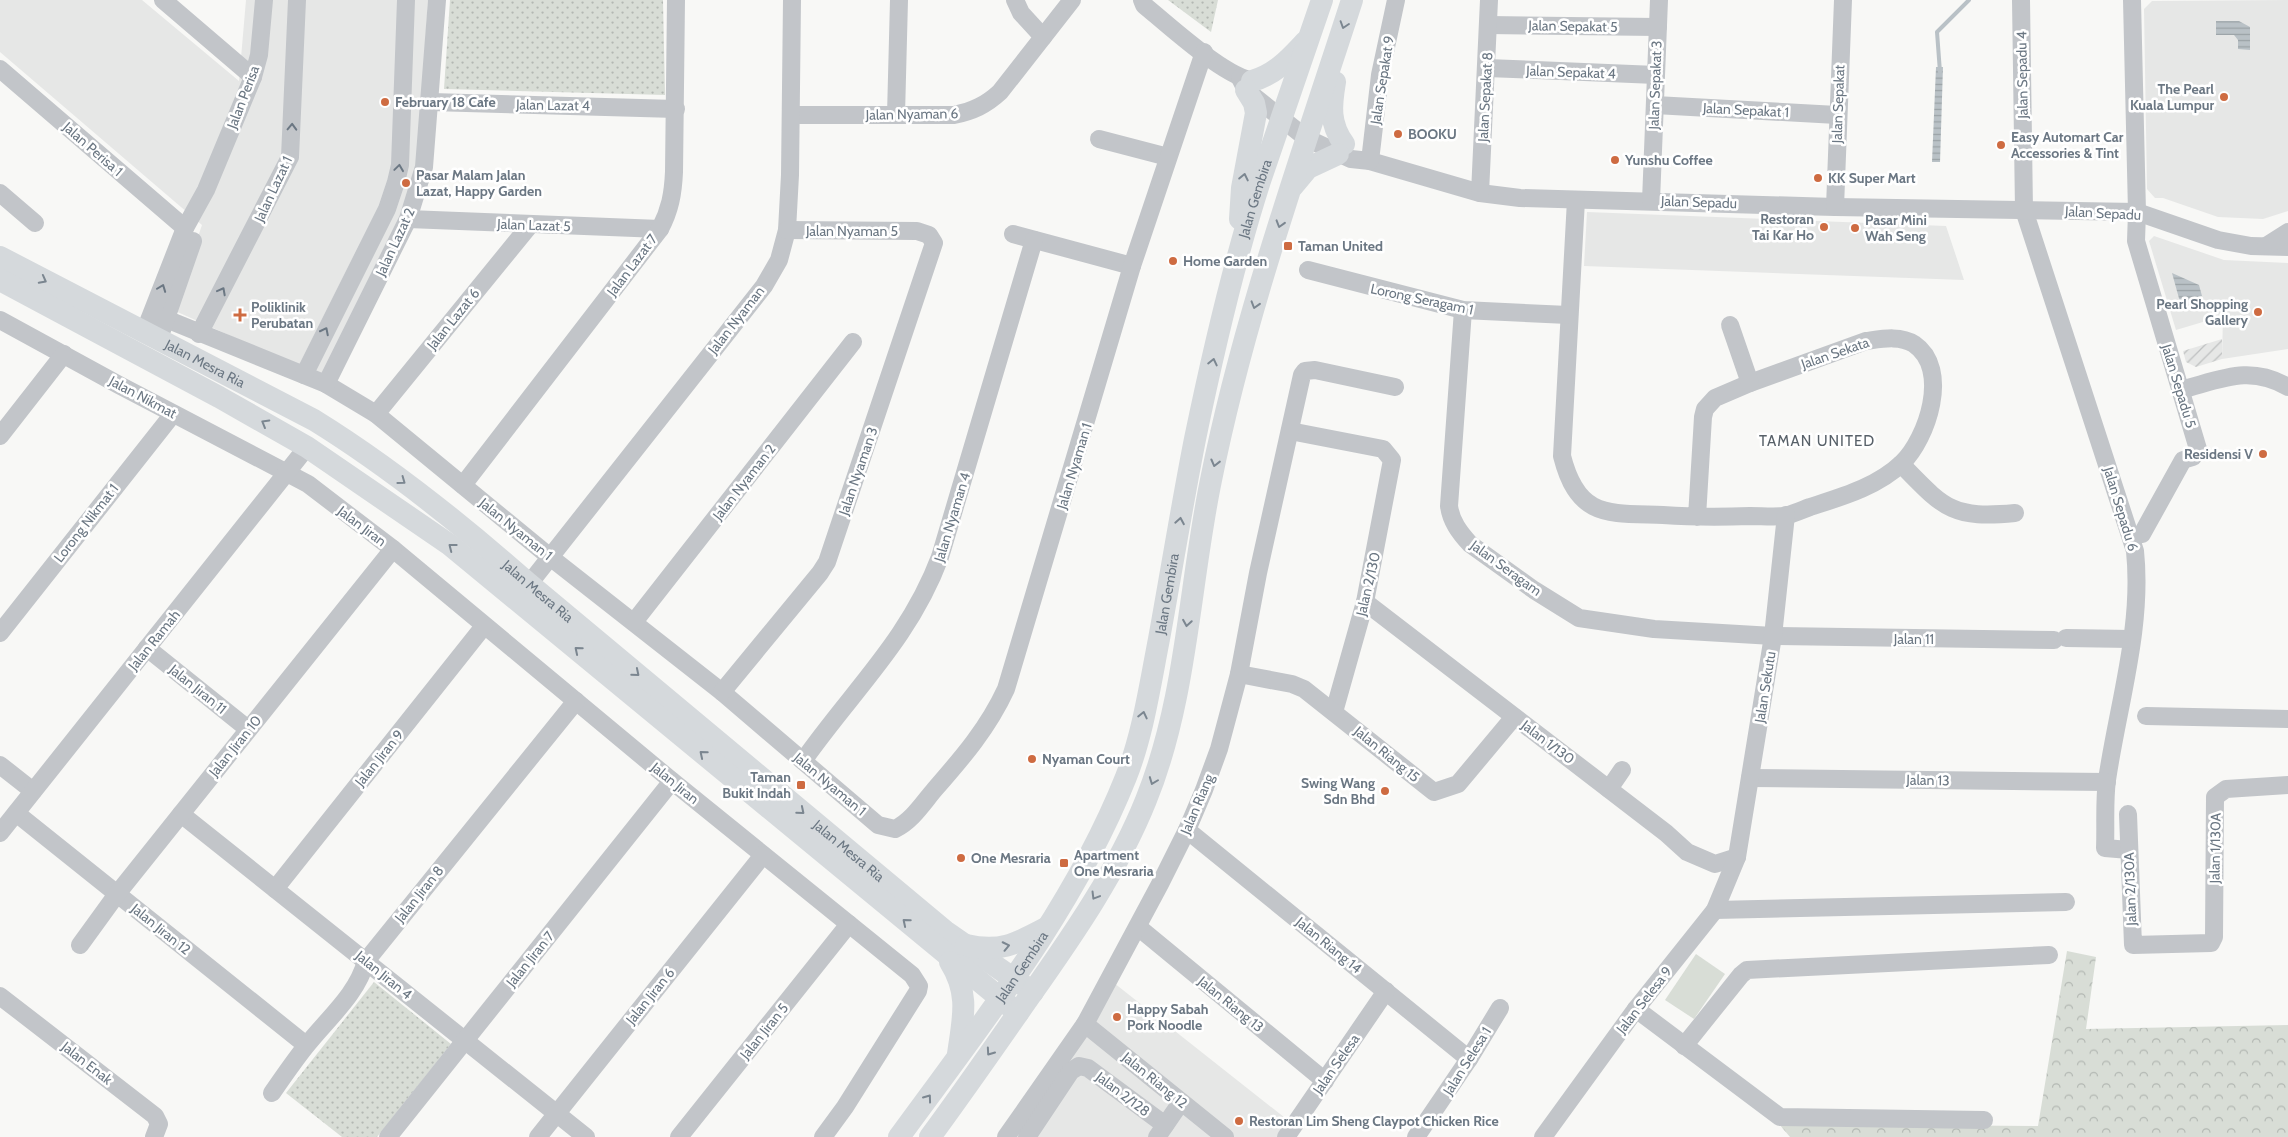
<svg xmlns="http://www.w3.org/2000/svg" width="2288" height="1137" viewBox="0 0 2288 1137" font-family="Cabin,sans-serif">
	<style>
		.built { fill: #e6e7e6 }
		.industrial { fill: url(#industrial-furrows) }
		.green { fill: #d8ddd6 }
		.forest { fill: url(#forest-crowns) }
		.park { fill: url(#park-dots) }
		.water { fill: url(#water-rules) }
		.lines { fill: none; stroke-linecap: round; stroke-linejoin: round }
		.stream { stroke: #b9c1c6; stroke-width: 4 }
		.minor { stroke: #c2c5c9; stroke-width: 18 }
		.major { stroke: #d5d9dc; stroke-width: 22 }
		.oneway { stroke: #7b8690 }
		.oneway2 { stroke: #6b7783 }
		.poi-dot { fill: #ce6b41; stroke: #fff; stroke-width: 2 }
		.labels { text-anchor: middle; stroke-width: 5; stroke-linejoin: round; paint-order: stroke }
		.street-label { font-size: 14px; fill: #6b7783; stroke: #fff }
		.poi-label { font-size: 14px; font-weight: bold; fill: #6b7783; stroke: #fff; text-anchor: start }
		.neighbourhood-label { font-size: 15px; letter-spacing: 1px; fill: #586169; stroke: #fff }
	</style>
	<defs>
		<pattern id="industrial-furrows" width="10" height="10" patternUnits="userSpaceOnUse" patternTransform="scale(1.25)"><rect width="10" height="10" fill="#e6e7e6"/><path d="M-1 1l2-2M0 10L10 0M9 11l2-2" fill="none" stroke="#bec0c0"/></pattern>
		<pattern id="forest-crowns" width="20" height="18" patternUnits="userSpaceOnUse" patternTransform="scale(1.25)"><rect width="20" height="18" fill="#d8ddd6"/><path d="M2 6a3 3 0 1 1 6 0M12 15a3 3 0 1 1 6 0" fill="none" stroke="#b3b8b3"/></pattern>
		<pattern id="park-dots" width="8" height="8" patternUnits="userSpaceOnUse" patternTransform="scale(1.25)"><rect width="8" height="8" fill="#d8ddd6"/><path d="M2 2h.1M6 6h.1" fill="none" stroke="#b3b8b3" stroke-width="1.8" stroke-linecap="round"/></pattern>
		<pattern id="water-rules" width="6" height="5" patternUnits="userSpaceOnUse" patternTransform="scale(1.25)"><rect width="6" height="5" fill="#b9c1c6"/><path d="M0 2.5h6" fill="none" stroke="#9aa2a6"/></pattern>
	</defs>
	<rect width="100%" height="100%" fill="#f8f8f6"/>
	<g class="built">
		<polygon points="0,0 142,0 239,81 246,0 428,0 417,165 410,204 336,383 173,310 202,225 0,52"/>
		<polygon points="2288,0 2288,211 2263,219 2218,217 2163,198 2155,198 2147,189 2144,9 2152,1"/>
		<polygon points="1587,212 1946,226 1964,280 1584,266"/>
		<polygon points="2154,236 2224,260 2288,263 2288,349 2222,359 2223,316 2176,330 2149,241"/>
		<polygon points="1109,979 1294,1125 1286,1137 1001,1137"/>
	</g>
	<polygon class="industrial" points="2222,339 2222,359 2196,367 2186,362 2183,351"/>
	<polygon class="green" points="1696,954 1725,974 1694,1019 1665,1000"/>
	<polygon class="forest" points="2067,951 2096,957 2086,1029 2288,1025 2288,1137 1790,1137 1779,1124 2038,1126"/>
	<g class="park">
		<polygon points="450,0 663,0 665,95 444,89"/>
		<polygon points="1168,0 1218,0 1211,32"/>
		<polygon points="374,982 451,1044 377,1137 342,1137 286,1093"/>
	</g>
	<g class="water">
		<polygon points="2216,21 2239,21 2250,27 2250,50 2238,49 2238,40 2234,35 2216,35"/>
		<polygon points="1936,67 1943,67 1940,162 1932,162"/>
		<polygon points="2172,273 2199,285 2202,296 2180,302"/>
	</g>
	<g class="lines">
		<polyline class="stream" points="1940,72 1937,32 1969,0"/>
		<g class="minor">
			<polyline points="163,0 253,77"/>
			<polyline points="1015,0 1021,13 1043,37"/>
			<path d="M 1142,0 L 1144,5 C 1168,25 1222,74 1250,80"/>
			<path d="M 2021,0 L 2024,210 L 2135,551 C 2143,627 2118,705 2107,780 C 2104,802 2106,826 2105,848 L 2129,850"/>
			<polyline points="1488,25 1658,27"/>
			<polyline points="1487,68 1656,75"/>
			<polyline points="0,69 185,228"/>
			<polyline points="1240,78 1246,90 1306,138 1351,159 1370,161 1480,193 1520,198 1835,207 2137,212 2218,240 2251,246 2288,247"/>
			<polyline points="431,102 676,109"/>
			<polyline points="1655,105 1837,115"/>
			<path d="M 791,115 L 954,115 C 973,111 986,105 1000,92 L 1072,0"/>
			<polyline points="896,115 899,0"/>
			<polyline points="1099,139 1168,157"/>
			<polyline points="1370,161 1380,75 1396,0"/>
			<polyline points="0,193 35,223"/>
			<polyline points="1480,193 1489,0"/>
			<path d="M 1576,200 L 1562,456 C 1578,519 1608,513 1663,515 C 1692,517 1721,517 1750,516 C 1761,516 1774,517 1785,516 C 1793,514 1802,510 1810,507 C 1841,497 1877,487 1902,463 C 1927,439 1951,369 1914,344 C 1900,335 1881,339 1866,341 L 1750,383 L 1715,398 L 1705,409 L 1703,417 L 1697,517"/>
			<polyline points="1651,201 1659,0"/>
			<polyline points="1835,207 1843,0"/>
			<polyline points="408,219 660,229"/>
			<polyline points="1013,234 1132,266"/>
			<polyline points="2266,246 2288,232"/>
			<polyline points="1308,270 1463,310 1568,315"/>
			<path d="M 1463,310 L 1449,506 C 1451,521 1459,532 1470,544 L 1534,590 L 1579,618 L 1654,629 L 1773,636 L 2054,640"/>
			<path d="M 166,319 L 326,384 L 376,414 L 550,557 L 722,692 L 878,825 L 895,829 C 912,821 923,803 935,789 C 963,757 988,728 1006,689 L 1132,266 L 1204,52"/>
			<polyline points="0,320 119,385 308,484 393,549 672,781 912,975 919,986 918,991 845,1107 823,1137"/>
			<polyline points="1730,325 1750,383"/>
			<polyline points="162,330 193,241"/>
			<polyline points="144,333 185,228 206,190 253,77 259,55 264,0"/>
			<polyline points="199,334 290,157 297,0"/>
			<polyline points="304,375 387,209 396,182 400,165 406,0"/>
			<polyline points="326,384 408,219 424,167 437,0"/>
			<path d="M 2180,390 C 2220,380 2249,364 2288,387"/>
			<polyline points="376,414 530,225"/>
			<polyline points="1290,431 1383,449 1392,460 1365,602 1334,712"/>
			<polyline points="0,436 64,354"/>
			<path d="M 1901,464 C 1944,508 1951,519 2015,513"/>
			<path d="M 463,485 L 660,229 C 670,210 673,194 674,172 L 676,0"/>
			<polyline points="2132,536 2142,534 2183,460 2193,457 2198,449 2136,241 2137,212 2132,0"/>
			<polyline points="529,584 764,286 779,260 787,230 790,175 792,0"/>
			<polyline points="1365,602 1666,833 1687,852 1715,864 1737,857"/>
			<polyline points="634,622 853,342"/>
			<polyline points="0,633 173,414"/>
			<polyline points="2066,638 2131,639"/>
			<polyline points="147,648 248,729"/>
			<polyline points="1239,674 1292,684 1304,689 1434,792 1458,784 1514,717"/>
			<polyline points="722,692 820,573 827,562 934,243 929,235 917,231 787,230"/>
			<polyline points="2146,716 2288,719"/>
			<path d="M 803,761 C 852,691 909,640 940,557 L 1034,240"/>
			<polyline points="0,765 33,791"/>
			<polyline points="1750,778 2107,782"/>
			<polyline points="1609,789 1622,770"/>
			<polyline points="16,813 306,1045"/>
			<polyline points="181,814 586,1137"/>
			<polyline points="2128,814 2133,945 2211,943 2214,937 2215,797 2226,789 2288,785"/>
			<polyline points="1187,830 1469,1059"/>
			<polyline points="0,833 307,447"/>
			<polyline points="275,889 484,626"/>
			<polyline points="1715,910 2066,902"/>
			<polyline points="1138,927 1325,1081"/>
			<polyline points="80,945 117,894 393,549"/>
			<polyline points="0,996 155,1116 159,1124 154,1137"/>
			<polyline points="1636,1009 1780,1117 1984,1120"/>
			<polyline points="1085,1024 1225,1137"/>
			<polyline points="1684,1046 1741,975 1747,970 2049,955"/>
			<path d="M 272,1093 C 283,1077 294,1061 306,1046 C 327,1019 357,995 366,961 L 576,701"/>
			<polyline points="388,1137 672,781"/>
			<polyline points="538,1137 763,855"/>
			<polyline points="679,1137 849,924"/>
			<polyline points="1006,1137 1085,1024 1160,884 1187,830 1204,790 1219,749 1239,674 1258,573 1302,375 1305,371 1315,370 1395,387"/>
			<polyline points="1027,1137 1071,1071 1079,1066 1088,1068 1165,1125"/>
			<polyline points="1157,1137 1177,1108"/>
			<polyline points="1286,1137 1386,991"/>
			<polyline points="1416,1137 1469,1059 1500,1008"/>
			<polyline points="1543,1137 1636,1009 1715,910 1737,857 1773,636 1786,515"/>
		</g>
		<g class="major">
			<path d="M 1252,81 C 1276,74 1289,59 1305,42"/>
			<path d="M 1335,82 C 1331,106 1329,123 1344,144"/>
			<polyline points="1293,186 1308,168 1338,154"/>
			<polyline points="1240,219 1242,188 1256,113 1254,103 1246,90"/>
			<path id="s1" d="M 0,257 L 314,420 C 390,467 461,524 529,584 L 945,931 L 1033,992"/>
			<polyline points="0,280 219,397 307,447 450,545 1018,1013"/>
			<path d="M 966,945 C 1000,953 1016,944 1046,928"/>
			<path d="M 950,962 C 970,994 963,1018 958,1054"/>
			<path id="s2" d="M 899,1137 C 982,1023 1073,910 1126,777 C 1143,734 1150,685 1159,639 C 1171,573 1182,505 1195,439 C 1213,352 1233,265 1260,181 C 1280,121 1302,60 1322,0"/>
			<path d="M 930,1137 C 964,1091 997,1043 1030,996 C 1073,935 1118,870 1146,800 C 1187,699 1189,586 1211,480 C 1244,316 1301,158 1352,0"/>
		</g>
	</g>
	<defs><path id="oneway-chevron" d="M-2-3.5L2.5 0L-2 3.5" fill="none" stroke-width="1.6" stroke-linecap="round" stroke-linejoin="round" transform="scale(1.25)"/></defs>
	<g class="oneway">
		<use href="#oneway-chevron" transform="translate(1344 25) rotate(108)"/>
		<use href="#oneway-chevron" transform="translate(1244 177) rotate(-78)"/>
		<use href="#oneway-chevron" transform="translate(1280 224) rotate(107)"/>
		<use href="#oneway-chevron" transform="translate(43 280) rotate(28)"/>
		<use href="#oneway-chevron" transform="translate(1255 305) rotate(107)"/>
		<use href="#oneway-chevron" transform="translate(1213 362) rotate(-77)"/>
		<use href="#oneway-chevron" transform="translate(265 423) rotate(-150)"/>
		<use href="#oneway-chevron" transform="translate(1215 463) rotate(104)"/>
		<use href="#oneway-chevron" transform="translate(402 481) rotate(36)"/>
		<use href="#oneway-chevron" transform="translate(1180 521) rotate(-80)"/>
		<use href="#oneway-chevron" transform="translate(452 547) rotate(-142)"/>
		<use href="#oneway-chevron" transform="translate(1187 623) rotate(99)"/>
		<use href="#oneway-chevron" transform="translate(578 650) rotate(-140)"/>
		<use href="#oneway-chevron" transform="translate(636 673) rotate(40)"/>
		<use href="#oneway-chevron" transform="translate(1143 715) rotate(-77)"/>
		<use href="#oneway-chevron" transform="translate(703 754) rotate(-140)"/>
		<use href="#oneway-chevron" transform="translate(1153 781) rotate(111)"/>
		<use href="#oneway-chevron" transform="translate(801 811) rotate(40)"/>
		<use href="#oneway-chevron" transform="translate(1095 896) rotate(121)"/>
		<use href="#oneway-chevron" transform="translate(906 922) rotate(-140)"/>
		<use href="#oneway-chevron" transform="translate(1006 946) rotate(-12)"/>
		<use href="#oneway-chevron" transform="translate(990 1052) rotate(125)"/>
		<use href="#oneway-chevron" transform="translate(928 1098) rotate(-54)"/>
	</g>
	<g class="oneway2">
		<use href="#oneway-chevron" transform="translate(292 127) rotate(-88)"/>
		<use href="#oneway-chevron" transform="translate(399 168) rotate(-82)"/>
		<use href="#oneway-chevron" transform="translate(162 288) rotate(-69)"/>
		<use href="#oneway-chevron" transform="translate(222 291) rotate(-62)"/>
		<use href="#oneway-chevron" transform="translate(325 331) rotate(-63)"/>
	</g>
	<g class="poi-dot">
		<circle cx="2224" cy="97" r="5"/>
		<circle cx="385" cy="102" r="5"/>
		<circle cx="1398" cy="134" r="5"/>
		<circle cx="2001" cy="145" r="5"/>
		<circle cx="1615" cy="160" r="5"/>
		<circle cx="1818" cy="178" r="5"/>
		<circle cx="406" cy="183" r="5"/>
		<circle cx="1824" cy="227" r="5"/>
		<circle cx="1855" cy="228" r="5"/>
		<rect x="1283" y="241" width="10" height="10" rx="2.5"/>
		<circle cx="1173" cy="261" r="5"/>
		<circle cx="2258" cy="312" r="5"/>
		<path d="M237.5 307.5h5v5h5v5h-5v5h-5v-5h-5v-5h5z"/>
		<circle cx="2263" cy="454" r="5"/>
		<circle cx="1032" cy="759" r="5"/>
		<rect x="796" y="780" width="10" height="10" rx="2.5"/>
		<circle cx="1385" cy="791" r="5"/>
		<circle cx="961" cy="858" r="5"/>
		<rect x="1059" y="858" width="10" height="10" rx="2.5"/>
		<circle cx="1117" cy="1017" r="5"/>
		<circle cx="1239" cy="1121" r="5"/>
	</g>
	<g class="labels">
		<g class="street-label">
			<text transform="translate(1573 26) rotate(1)" y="5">Jalan Sepakat 5</text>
			<text transform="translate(1571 72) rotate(2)" y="5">Jalan Sepakat 4</text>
			<text transform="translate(2022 75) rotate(-91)" y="5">Jalan Sepadu 4</text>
			<text transform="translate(1382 80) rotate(-81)" y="5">Jalan Sepakat 9</text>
			<text transform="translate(1655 85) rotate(-88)" y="5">Jalan Sepakat 3</text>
			<text transform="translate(243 97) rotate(-69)" y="5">Jalan Perisa</text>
			<text transform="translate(1485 97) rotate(-87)" y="5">Jalan Sepakat 8</text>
			<text transform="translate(1838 104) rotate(-88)" y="5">Jalan Sepakat</text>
			<text transform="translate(553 105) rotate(1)" y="5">Jalan Lazat 4</text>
			<text transform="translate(1746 110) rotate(3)" y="5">Jalan Sepakat 1</text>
			<text transform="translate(912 114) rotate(-1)" y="5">Jalan Nyaman 6</text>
			<text transform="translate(93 149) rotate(41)" y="5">Jalan Perisa 1</text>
			<text transform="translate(273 189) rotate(-65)" y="5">Jalan Lazat 1</text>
			<text dy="5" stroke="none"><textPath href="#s2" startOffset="1020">Jalan Gembira</textPath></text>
			<text transform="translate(1699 202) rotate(2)" y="5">Jalan Sepadu</text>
			<text transform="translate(2103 213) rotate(3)" y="5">Jalan Sepadu</text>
			<text transform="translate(534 225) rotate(2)" y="5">Jalan Lazat 5</text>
			<text x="852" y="236">Jalan Nyaman 5</text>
			<text transform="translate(395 242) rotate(-65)" y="5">Jalan Lazat 2</text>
			<text transform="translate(632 265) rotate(-53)" y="5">Jalan Lazat 7</text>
			<text transform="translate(1422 299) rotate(12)" y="5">Lorong Seragam 1</text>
			<text transform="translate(453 319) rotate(-51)" y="5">Jalan Lazat 6</text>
			<text transform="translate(736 320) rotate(-52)" y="5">Jalan Nyaman</text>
			<text transform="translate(1835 353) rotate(-19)" y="5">Jalan Sekata</text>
			<text dy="5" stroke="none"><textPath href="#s1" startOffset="231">Jalan Mesra Ria</textPath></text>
			<text transform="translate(2179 386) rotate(73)" y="5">Jalan Sepadu 5</text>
			<text transform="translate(143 397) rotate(28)" y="5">Jalan Nikmat</text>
			<text transform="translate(1074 466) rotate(-73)" y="5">Jalan Nyaman 1</text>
			<text transform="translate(858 471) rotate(-71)" y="5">Jalan Nyaman 3</text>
			<text transform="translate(744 482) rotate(-52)" y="5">Jalan Nyaman 2</text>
			<text transform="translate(2121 509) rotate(73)" y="5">Jalan Sepadu 6</text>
			<text transform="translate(952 517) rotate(-73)" y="5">Jalan Nyaman 4</text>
			<text transform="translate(86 523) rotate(-52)" y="5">Lorong Nikmat 1</text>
			<text transform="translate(362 526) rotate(37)" y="5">Jalan Jiran</text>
			<text transform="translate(516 529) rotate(39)" y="5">Jalan Nyaman 1</text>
			<text transform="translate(1506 568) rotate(36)" y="5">Jalan Seragam</text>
			<text transform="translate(1368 584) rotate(-77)" y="5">Jalan 2/130</text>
			<text dy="5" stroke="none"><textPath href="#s1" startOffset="636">Jalan Mesra Ria</textPath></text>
			<text dy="5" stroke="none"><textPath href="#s2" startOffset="615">Jalan Gembira</textPath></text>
			<text x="1914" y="644">Jalan 11</text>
			<text transform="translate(154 640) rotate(-51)" y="5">Jalan Ramah</text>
			<text transform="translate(1765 687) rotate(-81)" y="5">Jalan Sekutu</text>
			<text transform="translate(198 689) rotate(39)" y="5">Jalan Jiran 11</text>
			<text transform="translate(1548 742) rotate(37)" y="5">Jalan 1/130</text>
			<text transform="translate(235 746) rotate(-51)" y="5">Jalan Jiran 10</text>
			<text transform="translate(1387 754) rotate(39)" y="5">Jalan Riang 15</text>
			<text transform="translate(379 758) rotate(-51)" y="5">Jalan Jiran 9</text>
			<text transform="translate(1928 780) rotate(1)" y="5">Jalan 13</text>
			<text transform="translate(675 783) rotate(39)" y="5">Jalan Jiran</text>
			<text transform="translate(830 784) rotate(40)" y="5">Jalan Nyaman 1</text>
			<text transform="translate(1197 804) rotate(-67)" y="5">Jalan Riang</text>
			<text transform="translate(2215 848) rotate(-89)" y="5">Jalan 1/130A</text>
			<text dy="5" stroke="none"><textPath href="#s1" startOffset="1041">Jalan Mesra Ria</textPath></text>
			<text transform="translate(2130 889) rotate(-92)" y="5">Jalan 2/130A</text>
			<text transform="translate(419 894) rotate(-51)" y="5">Jalan Jiran 8</text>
			<text transform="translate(161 929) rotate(39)" y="5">Jalan Jiran 12</text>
			<text transform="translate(1329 945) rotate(39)" y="5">Jalan Riang 14</text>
			<text transform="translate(530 959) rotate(-51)" y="5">Jalan Jiran 7</text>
			<text dy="5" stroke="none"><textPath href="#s2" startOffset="210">Jalan Gembira</textPath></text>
			<text transform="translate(384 975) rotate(39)" y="5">Jalan Jiran 4</text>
			<text transform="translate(650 996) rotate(-51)" y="5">Jalan Jiran 6</text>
			<text transform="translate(1644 1000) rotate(-52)" y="5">Jalan Selesa 9</text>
			<text transform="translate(1231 1004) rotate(39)" y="5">Jalan Riang 13</text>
			<text transform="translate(764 1031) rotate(-51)" y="5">Jalan Jiran 5</text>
			<text transform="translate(1467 1061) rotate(-58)" y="5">Jalan Selesa 1</text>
			<text transform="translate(87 1063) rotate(38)" y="5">Jalan Enak</text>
			<text transform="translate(1336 1064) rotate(-55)" y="5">Jalan Selesa</text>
			<text transform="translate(1155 1080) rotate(39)" y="5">Jalan Riang 12</text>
			<text transform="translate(1123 1094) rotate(37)" y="5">Jalan 2/128</text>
		</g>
		<g class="poi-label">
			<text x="2214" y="94" text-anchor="end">The Pearl<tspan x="2214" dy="16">Kuala Lumpur</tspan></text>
			<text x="395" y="107">February 18 Cafe</text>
			<text x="1408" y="139">BOOKU</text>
			<text x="2011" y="142">Easy Automart Car<tspan x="2011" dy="16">Accessories &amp; Tint</tspan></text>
			<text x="1625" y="165">Yunshu Coffee</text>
			<text x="416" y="180">Pasar Malam Jalan<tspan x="416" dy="16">Lazat, Happy Garden</tspan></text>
			<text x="1828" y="183">KK Super Mart</text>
			<text x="1814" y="224" text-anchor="end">Restoran<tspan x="1814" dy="16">Tai Kar Ho</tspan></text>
			<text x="1865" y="225">Pasar Mini<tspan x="1865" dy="16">Wah Seng</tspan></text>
			<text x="1298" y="251">Taman United</text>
			<text x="1183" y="266">Home Garden</text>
			<text x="2248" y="309" text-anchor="end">Pearl Shopping<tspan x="2248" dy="16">Gallery</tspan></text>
			<text x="251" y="312">Poliklinik<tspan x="251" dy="16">Perubatan</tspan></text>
			<text x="2253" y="459" text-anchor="end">Residensi V</text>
			<text x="1042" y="764">Nyaman Court</text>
			<text x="791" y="782" text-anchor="end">Taman<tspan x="791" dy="16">Bukit Indah</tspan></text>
			<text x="1375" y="788" text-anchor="end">Swing Wang<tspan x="1375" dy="16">Sdn Bhd</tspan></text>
			<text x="1074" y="860">Apartment<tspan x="1074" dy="16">One Mesraria</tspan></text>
			<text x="971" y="863">One Mesraria</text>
			<text x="1127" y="1014">Happy Sabah<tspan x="1127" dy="16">Pork Noodle</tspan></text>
			<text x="1249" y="1126">Restoran Lim Sheng Claypot Chicken Rice</text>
		</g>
		<g class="neighbourhood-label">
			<text x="1817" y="446">TAMAN UNITED</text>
		</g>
	</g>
</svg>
